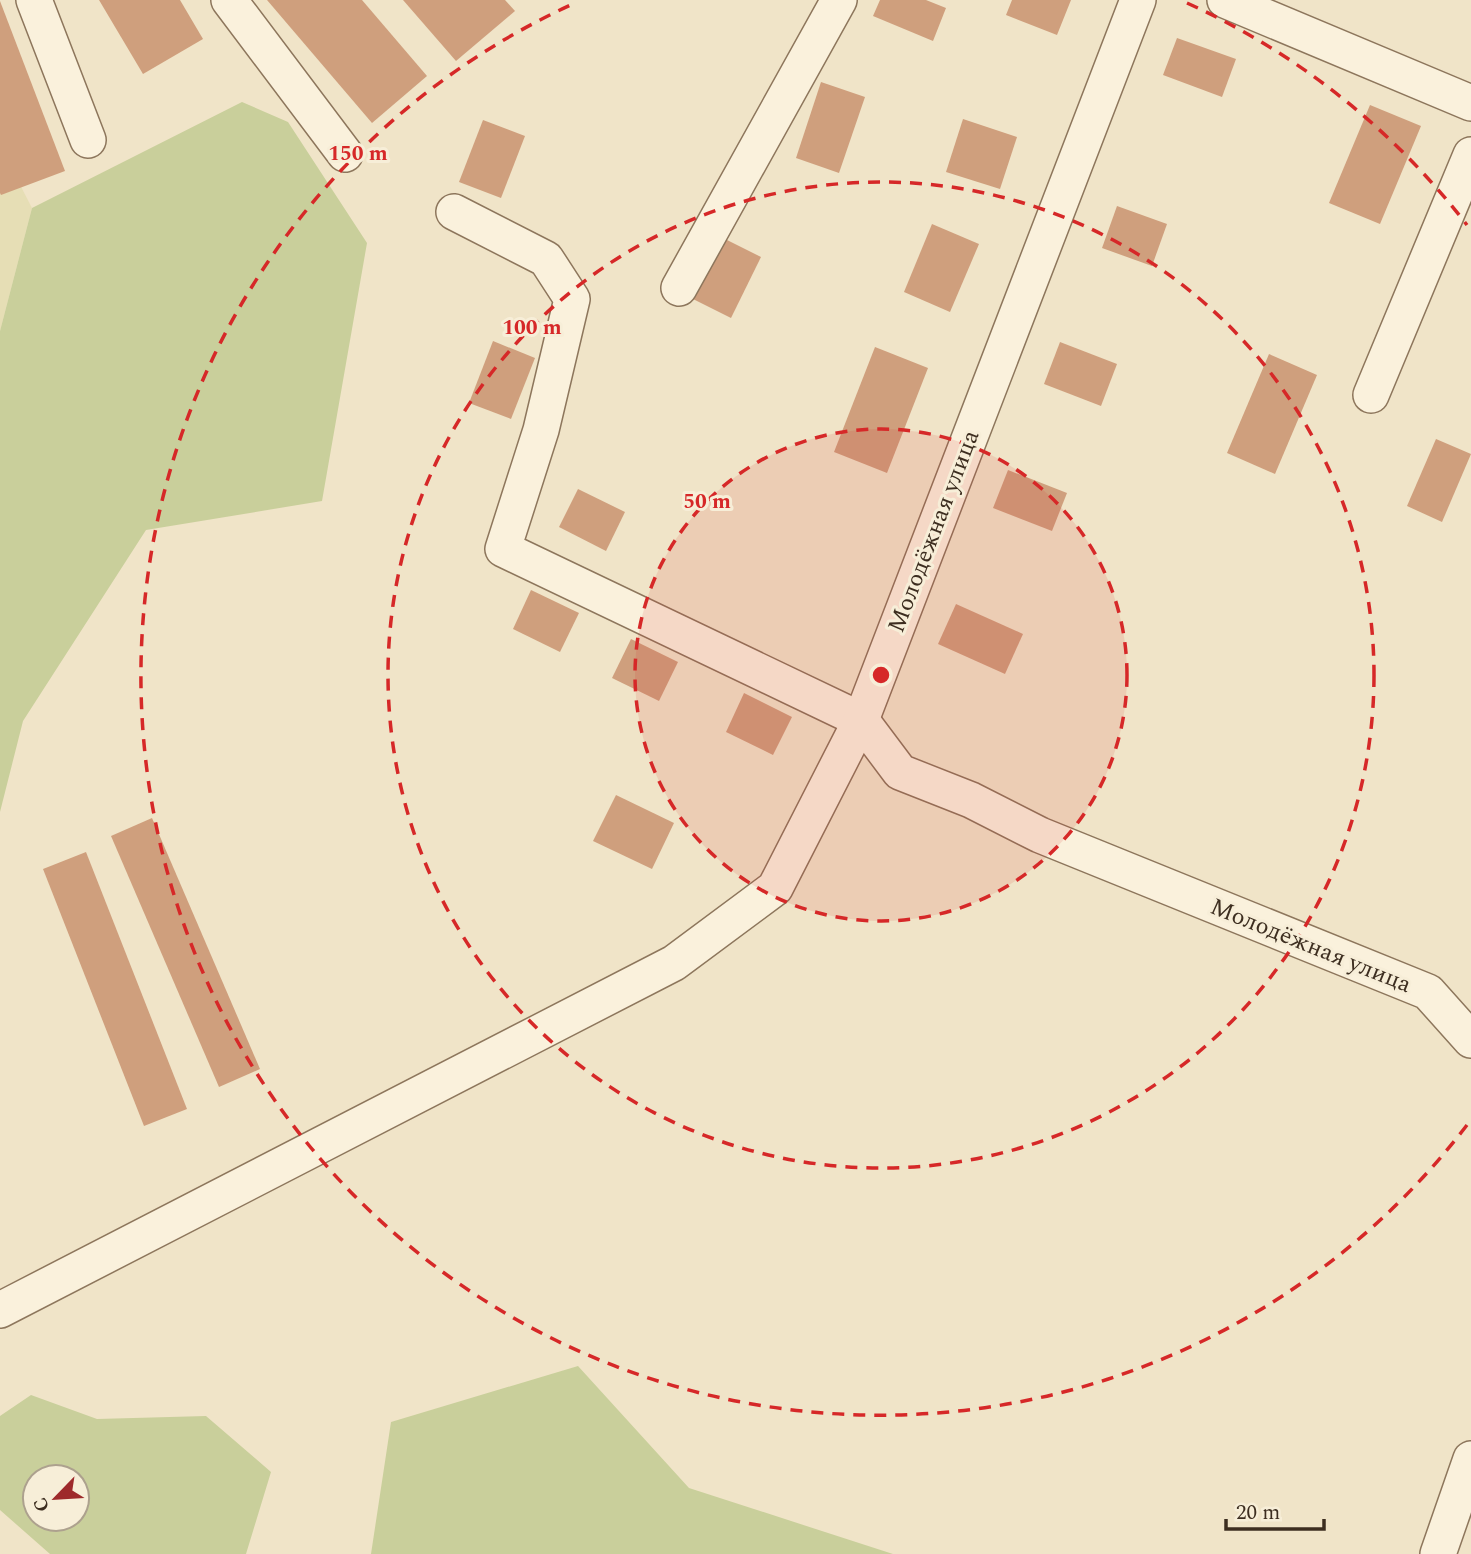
<svg xmlns="http://www.w3.org/2000/svg" width="1471" height="1554" viewBox="0 0 1471 1554" font-family="Spectral,serif">
	<style>
		.farmland { fill: #e6deb5 }
		.green { fill: #c9cf9b; fill-rule: evenodd }
		.building { fill: #cf9f7d }
		.lines { fill: none; stroke-linecap: round; stroke-linejoin: round }
		.minor-casing { stroke: #8d765c; stroke-width: 38 }
		.minor { stroke: #faf1dc; stroke-width: 35 }
		.ring { fill: none; stroke: #d62828; stroke-width: 3.5; stroke-dasharray: 12 9 }
		.labels { text-anchor: middle; stroke-width: 6; stroke-linejoin: round; paint-order: stroke }
		.street-label { font-size: 24px; fill: #3d2e20; stroke: #f7eed8 }
		.centre { fill: #d62828; stroke: #f7eed8; stroke-width: 3.5 }
		.ring-label { font-size: 21px; text-anchor: middle; font-weight: bold; fill: #d62828; stroke: #f7eed8; stroke-width: 6; stroke-linejoin: round; paint-order: stroke }
	</style>
	<rect width="100%" height="100%" fill="#f0e4c8"/>
	<polygon class="farmland" points="0,146 32,208 0,331"/>
	<g class="green">
		<polygon points="242,102 288,122 367,243 322,501 146,530 23,721 0,812 0,331 32,208"/>
		<polygon points="578,1366 689,1488 893,1554 371,1554 391,1422"/>
		<path d="M 31,1395 L 97,1419 L 206,1416 L 271,1472 L 246,1554 L 50,1554 L 0,1510 L 0,1416 ZM 35,1477 L 77,1477 L 77,1519 L 35,1519 Z"/>
	</g>
	<g class="building">
		<polygon points="99,0 180,0 203,39 143,74"/>
		<polygon points="267,0 362,0 427,76 372,123"/>
		<polygon points="403,0 505,0 515,11 456,61"/>
		<polygon points="880,0 926,0 946,8 933,41 873,16"/>
		<polygon points="1012,0 1071,0 1057,35 1006,15"/>
		<polygon points="0,1 65,171 1,195 0,193"/>
		<polygon points="1177,38 1236,59 1222,97 1163,75"/>
		<polygon points="821,82 865,97 839,173 796,158"/>
		<polygon points="1370,105 1421,126 1380,224 1329,203"/>
		<polygon points="963,119 1017,137 1000,189 946,172"/>
		<polygon points="483,120 525,136 501,198 459,182"/>
		<polygon points="1117,206 1167,224 1152,266 1102,248"/>
		<polygon points="932,224 979,244 950,312 904,292"/>
		<polygon points="717,235 761,257 731,318 687,296"/>
		<polygon points="493,341 535,358 511,419 469,403"/>
		<polygon points="1060,342 1117,364 1101,406 1044,384"/>
		<polygon points="875,347 928,368 887,473 834,452"/>
		<polygon points="1269,354 1317,375 1275,474 1227,453"/>
		<polygon points="1436,439 1471,454 1442,522 1407,506"/>
		<polygon points="1008,470 1067,493 1052,531 993,508"/>
		<polygon points="578,489 625,512 606,551 559,527"/>
		<polygon points="531,590 579,613 560,652 513,629"/>
		<polygon points="956,604 1023,634 1005,674 938,644"/>
		<polygon points="631,639 678,662 659,701 612,678"/>
		<polygon points="744,693 792,717 773,755 726,732"/>
		<polygon points="616,795 674,823 652,869 593,841"/>
		<polygon points="152,818 260,1069 219,1087 111,836"/>
		<polygon points="86,852 187,1109 144,1126 43,869"/>
	</g>
	<g class="lines">
		<defs>
			<g id="minor">
				<polyline points="34,0 88,140"/>
				<polyline points="229,0 345,154"/>
				<polyline points="1225,0 1471,103"/>
				<polyline points="454,212 546,259 572,299 541,430 503,549 861,720 900,772 971,800 1040,835 1428,992 1471,1040"/>
				<polyline points="679,288 839,0"/>
				<polyline points="1371,395 1471,155"/>
				<polyline points="0,1310 674,963 775,888 861,720 1138,0"/>
				<polyline points="1438,1554 1471,1459"/>
			</g>
		</defs>
		<use href="#minor" class="minor-casing"/>
		<use href="#minor" class="minor"/>
	</g>
	<circle cx="881" cy="675" r="246" fill="#d62828" fill-opacity=".12"/>
	<g class="ring">
		<circle cx="881" cy="675" r="246"/>
		<circle cx="881" cy="675" r="493"/>
		<path d="M1467 1125A739 739 0 1 1 575 3M1187 3A739 739 0 0 1 1467 225"/>
	</g>
	<g class="labels">
		<g class="street-label">
			<text transform="translate(933 531) rotate(-69)" y="8">Молодёжная улица</text>
			<text transform="translate(1311 945) rotate(22)" y="8">Молодёжная улица</text>
		</g>
	</g>
	<circle cx="881" cy="675" r="10" class="centre"/>
	<g class="ring-label">
		<text x="358" y="160">150 m</text>
		<text x="532" y="334">100 m</text>
		<text x="707" y="508">50 m</text>
	</g>
	<g transform="translate(56 1498) rotate(245)"><circle r="33" fill="#f7eed8" stroke="#ada18e" stroke-width="2"/>
	<path d="M0-5L12 26L0 18L-12 26Z" fill="#9e2a2b"/>
	<text y="-10" font-size="19" font-weight="bold" text-anchor="middle" fill="#3d2e20">С</text>
	</g>
	<path d="M1226 1519v10h98v-10" fill="none" stroke="#3d2e20" stroke-width="3.5"/>
	<text x="1236" y="1519" font-size="21" fill="#3d2e20" stroke="#f7eed8" stroke-width="5" paint-order="stroke">20 m</text>
</svg>
